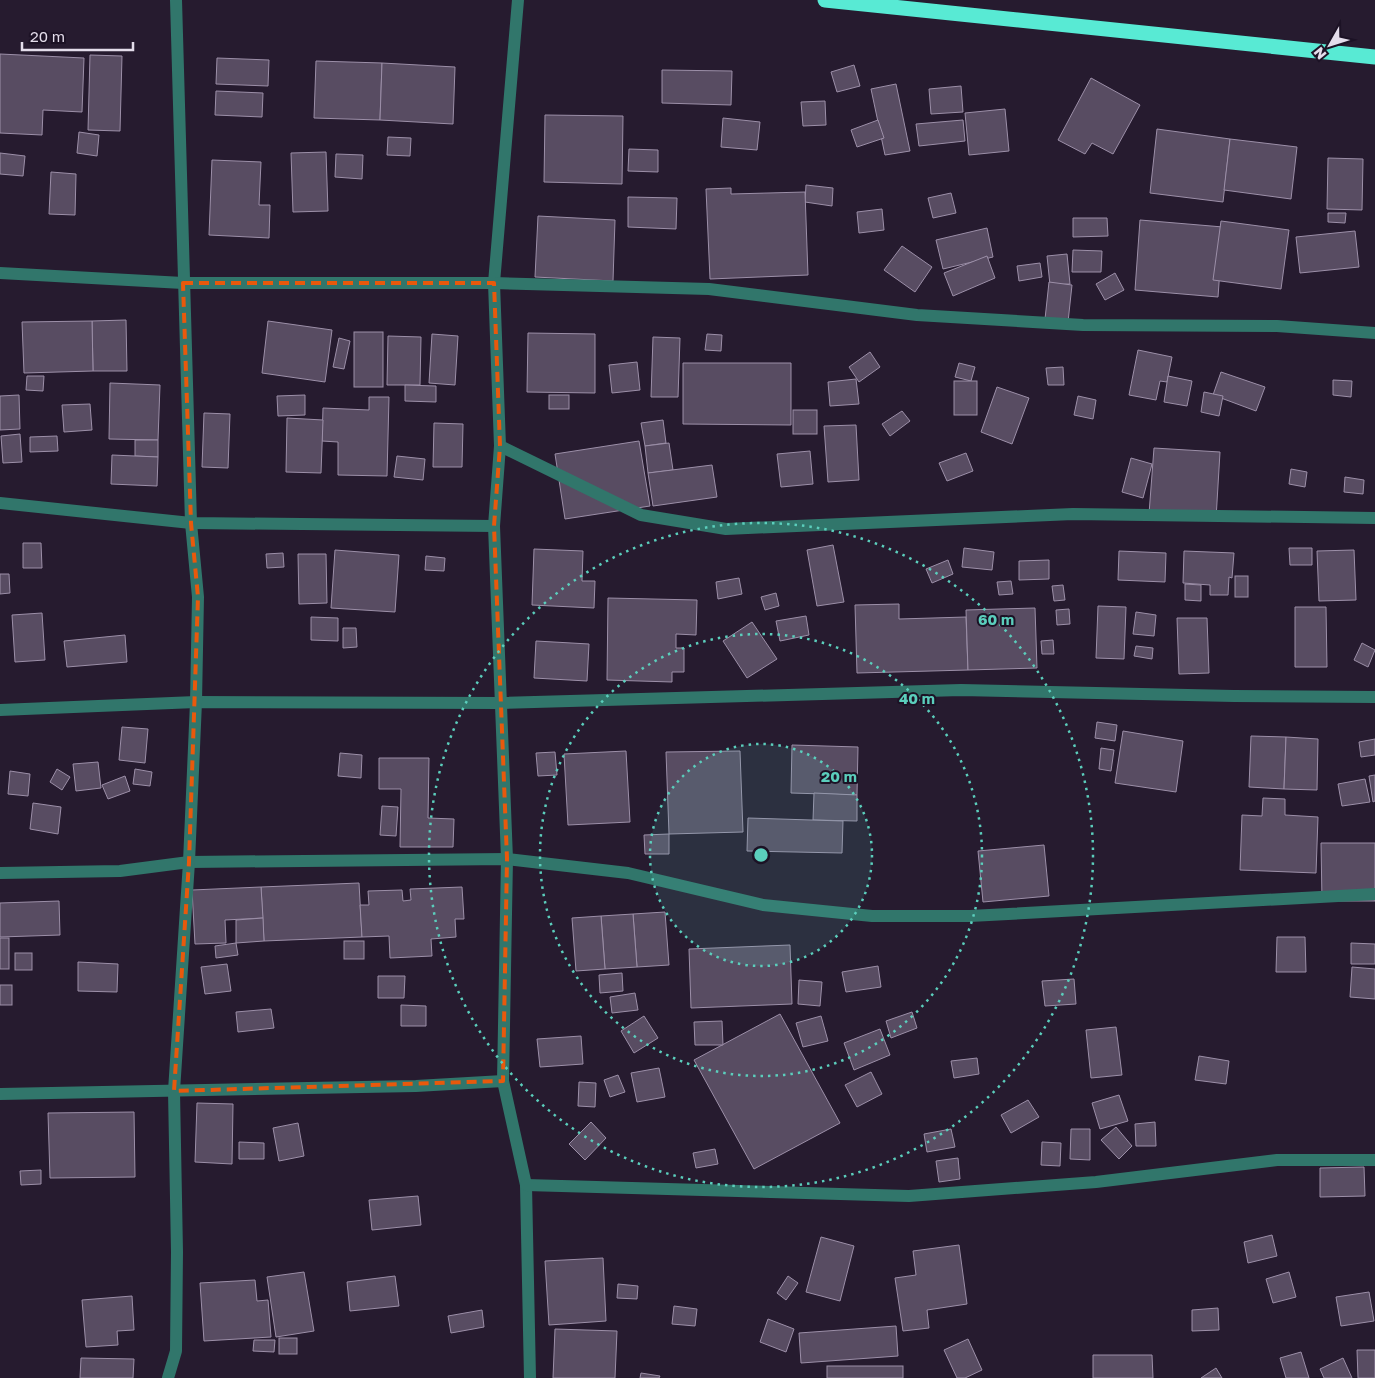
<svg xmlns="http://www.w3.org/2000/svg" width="1375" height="1378" viewBox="0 0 1375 1378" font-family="'Golos Text',sans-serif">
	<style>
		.building { fill: #584c62; stroke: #9c8fa8 }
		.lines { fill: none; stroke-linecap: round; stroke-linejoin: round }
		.minor { stroke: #31766b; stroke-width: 12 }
		.highway { stroke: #58ead4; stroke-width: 15 }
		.marked { fill: none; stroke: #e8590c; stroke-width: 4; stroke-dasharray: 10 6; stroke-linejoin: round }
		.ring { fill: none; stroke: #5bcebc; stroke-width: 2.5; stroke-dasharray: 2.5 5 }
		.centre { fill: #5bcebc; stroke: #1c1225; stroke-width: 2.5 }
		.ring-label { font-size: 15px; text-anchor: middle; font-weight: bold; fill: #5bcebc; stroke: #1c1225; stroke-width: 4; stroke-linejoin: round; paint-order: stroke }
	</style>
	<rect width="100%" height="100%" fill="#261b2f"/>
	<g class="building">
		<polygon points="0,54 84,58 82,112 43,110 42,135 0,133"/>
		<polygon points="90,55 122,56 120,131 88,130"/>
		<polygon points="217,58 269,60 268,86 216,84"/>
		<polygon points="316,61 382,63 380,120 314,118"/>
		<polygon points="382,63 455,67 453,124 380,120"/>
		<polygon points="854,65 860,86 837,92 831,72"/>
		<polygon points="662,70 732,71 731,105 662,103"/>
		<polygon points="1091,78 1140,105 1113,154 1092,143 1085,154 1058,140"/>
		<polygon points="896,84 910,151 885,155 871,89"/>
		<polygon points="961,86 963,112 931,114 929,89"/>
		<polygon points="216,91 263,93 262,117 215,115"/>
		<polygon points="825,101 826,125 803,126 801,102"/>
		<polygon points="1005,109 1009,151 969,155 965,113"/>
		<polygon points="545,115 623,116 622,184 544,182"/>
		<polygon points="723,118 760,122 757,150 721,147"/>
		<polygon points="878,120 884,138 857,147 851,130"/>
		<polygon points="963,120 965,141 919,146 916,124"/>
		<polygon points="1157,129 1230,139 1223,202 1150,193"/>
		<polygon points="79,132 99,135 97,156 77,153"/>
		<polygon points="388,137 411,138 410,156 387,155"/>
		<polygon points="1230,139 1297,147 1291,199 1224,190"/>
		<polygon points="629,149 658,150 658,172 628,171"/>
		<polygon points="326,152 328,211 293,212 291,153"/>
		<polygon points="0,153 25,156 23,176 0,174"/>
		<polygon points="336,154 363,155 362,179 335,177"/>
		<polygon points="1328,158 1363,159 1362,210 1327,209"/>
		<polygon points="212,160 261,162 259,205 270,205 269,238 209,235"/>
		<polygon points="51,172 76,174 75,215 49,214"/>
		<polygon points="806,185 833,188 832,206 805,202"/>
		<polygon points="731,188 731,194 805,192 808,275 710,279 706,189"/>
		<polygon points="951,193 956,213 933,218 928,198"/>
		<polygon points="628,197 677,198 676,229 628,227"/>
		<polygon points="882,209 884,230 859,233 857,212"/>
		<polygon points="1328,213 1346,213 1345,223 1328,222"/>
		<polygon points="538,216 615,220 613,281 535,277"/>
		<polygon points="1073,218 1107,218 1108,236 1073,237"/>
		<polygon points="1140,220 1223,227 1218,297 1135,290"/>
		<polygon points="1221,221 1289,230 1281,289 1213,280"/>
		<polygon points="987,228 993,257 943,269 936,240"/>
		<polygon points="1355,231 1359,267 1300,273 1296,237"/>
		<polygon points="902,246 932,267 915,292 884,270"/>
		<polygon points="1073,250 1102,251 1101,272 1072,272"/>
		<polygon points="1067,254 1070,284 1050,285 1047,256"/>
		<polygon points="987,256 995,278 953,296 944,273"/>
		<polygon points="1040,263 1042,277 1019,281 1017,266"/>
		<polygon points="1115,273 1124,290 1105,300 1096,284"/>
		<polygon points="1049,282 1072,285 1068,322 1045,319"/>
		<polygon points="126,320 127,371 93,371 92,321"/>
		<polygon points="92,321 93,371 24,373 22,322"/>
		<polygon points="268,321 332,330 325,382 262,373"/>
		<rect x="354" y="332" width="29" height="55"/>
		<polygon points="528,333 595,334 595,393 527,392"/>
		<polygon points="432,334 458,336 455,385 429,383"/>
		<polygon points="707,334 722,335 721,351 705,350"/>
		<polygon points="388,336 421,337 420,385 387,385"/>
		<polygon points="653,337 680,338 678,397 651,397"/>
		<polygon points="339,338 350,341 344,369 333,367"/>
		<polygon points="1138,350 1172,357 1167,382 1160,381 1156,400 1129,395"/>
		<polygon points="870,352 880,367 859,382 849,367"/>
		<polygon points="637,362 640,390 612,393 609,365"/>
		<polygon points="683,363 791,363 791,425 683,424"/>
		<polygon points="959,363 975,367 971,381 955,377"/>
		<polygon points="1063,367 1064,385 1048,385 1046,368"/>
		<polygon points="1221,372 1265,387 1256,411 1213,395"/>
		<polygon points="27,376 44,376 43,391 26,390"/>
		<polygon points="1168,376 1192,381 1187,406 1164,402"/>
		<polygon points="856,379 859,404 830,406 828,382"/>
		<polygon points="1333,380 1352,381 1351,397 1333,395"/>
		<rect x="954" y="381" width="23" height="34"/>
		<polygon points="110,383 160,385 158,440 109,439"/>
		<polygon points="405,385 436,386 436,402 405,401"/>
		<polygon points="997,387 1029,398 1012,444 981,432"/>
		<polygon points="1204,392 1223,396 1219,416 1201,412"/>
		<polygon points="19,395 20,429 0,430 0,396"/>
		<polygon points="305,395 305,415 278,416 277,396"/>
		<rect x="549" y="395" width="20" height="14"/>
		<polygon points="1078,396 1096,400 1093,419 1074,415"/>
		<polygon points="369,397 389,397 387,476 338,475 338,442 322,441 323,408 369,410"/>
		<polygon points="90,404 92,430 64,432 62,405"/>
		<rect x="793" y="410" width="24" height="24"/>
		<polygon points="902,411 910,421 890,436 882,424"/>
		<polygon points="204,413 230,414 228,468 202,467"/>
		<polygon points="287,418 323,420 321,473 286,472"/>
		<polygon points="663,420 666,443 645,446 641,423"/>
		<polygon points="434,423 463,424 462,467 433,467"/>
		<polygon points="856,425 859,480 828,482 824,426"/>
		<polygon points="20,434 22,462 3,463 1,436"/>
		<polygon points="57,436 58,451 30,452 30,437"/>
		<polygon points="135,440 158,440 158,457 135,456"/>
		<polygon points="639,441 650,506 565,519 555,454"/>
		<polygon points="669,443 673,470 648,473 645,446"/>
		<polygon points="1154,448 1220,452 1216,519 1149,514"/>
		<polygon points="810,451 813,484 781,487 777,454"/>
		<polygon points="966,453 973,471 947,481 939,463"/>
		<polygon points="112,455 158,457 157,486 111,484"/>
		<polygon points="397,456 425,459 423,480 394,477"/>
		<polygon points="1131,458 1152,464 1143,498 1122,492"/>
		<polygon points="712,465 717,497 653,506 648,473"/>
		<polygon points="1291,469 1307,472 1305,487 1289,484"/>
		<polygon points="1345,477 1364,480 1363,494 1344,492"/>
		<polygon points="23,543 41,543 42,568 23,568"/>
		<polygon points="833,545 844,602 817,606 807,550"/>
		<polygon points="964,548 994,552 992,570 962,567"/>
		<polygon points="1289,548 1312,548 1312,565 1290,565"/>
		<polygon points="534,549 583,551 582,581 595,581 594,608 532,605"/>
		<polygon points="335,550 399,555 395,612 331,608"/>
		<polygon points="1354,550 1356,600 1319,601 1317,551"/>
		<polygon points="1119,551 1166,553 1165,582 1118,580"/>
		<polygon points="1184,551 1234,553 1232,578 1229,577 1228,595 1210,595 1210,585 1183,583"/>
		<polygon points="283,553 284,567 267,568 266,554"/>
		<polygon points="298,554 326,554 327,603 299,604"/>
		<polygon points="426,556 445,558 444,571 425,570"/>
		<polygon points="948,560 953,574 932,583 926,569"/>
		<polygon points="1049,560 1049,579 1019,580 1019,561"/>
		<polygon points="0,574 9,574 10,593 0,594"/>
		<rect x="1235" y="576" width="13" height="21"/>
		<polygon points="739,578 742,594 718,599 716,582"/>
		<polygon points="1011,581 1013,594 999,595 997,582"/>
		<polygon points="1185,584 1201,585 1201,601 1185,600"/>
		<polygon points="1063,585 1065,600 1054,601 1052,586"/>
		<polygon points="776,593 779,606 765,610 761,597"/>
		<polygon points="608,598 697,600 696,635 676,634 676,648 684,648 684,672 672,672 672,682 607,680"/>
		<polygon points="899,604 899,619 966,617 968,670 857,673 855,605"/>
		<polygon points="1098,606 1126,607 1124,659 1096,658"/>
		<polygon points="1295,607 1326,607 1327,667 1295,667"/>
		<polygon points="1035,608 1037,668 968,670 966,610"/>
		<polygon points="1069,609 1070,624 1057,625 1056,610"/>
		<polygon points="1136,612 1156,615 1154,636 1133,634"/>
		<polygon points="42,613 45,660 15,662 12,615"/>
		<polygon points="806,616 809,635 780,641 776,621"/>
		<polygon points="311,617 338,618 338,641 311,640"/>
		<polygon points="1177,618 1207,618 1209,673 1179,674"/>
		<polygon points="752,622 777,659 747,678 723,641"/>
		<polygon points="343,628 356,628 357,647 343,648"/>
		<polygon points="125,635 127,662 67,667 64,641"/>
		<polygon points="1053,640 1054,654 1042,654 1041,641"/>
		<polygon points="536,641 589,644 587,681 534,678"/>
		<polygon points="1362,643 1375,650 1368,667 1354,660"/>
		<polygon points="1136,646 1153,648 1152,659 1134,656"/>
		<polygon points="1097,722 1117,725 1115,741 1095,738"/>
		<polygon points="122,727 148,729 145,763 119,760"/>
		<polygon points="1123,731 1183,741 1176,792 1115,783"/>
		<polygon points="1251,736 1286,737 1284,789 1249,787"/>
		<polygon points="1286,737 1318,739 1317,790 1284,789"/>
		<polygon points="1375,739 1375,755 1361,757 1359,742"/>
		<polygon points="792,745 858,747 857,795 791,793"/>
		<polygon points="1101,748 1114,750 1111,771 1099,769"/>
		<polygon points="626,751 630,822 568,825 564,754"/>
		<polygon points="740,751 743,832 669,834 666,752"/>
		<polygon points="555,752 557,775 538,776 536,753"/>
		<polygon points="340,753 362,755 361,778 338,776"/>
		<polygon points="379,758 429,758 428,818 454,819 453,847 400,847 401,789 379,789"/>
		<polygon points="98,762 101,788 76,791 73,764"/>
		<polygon points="57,769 70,777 62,790 50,782"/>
		<polygon points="135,769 152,772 150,786 133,784"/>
		<polygon points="10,771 30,774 28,796 8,794"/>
		<polygon points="1375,775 1375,801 1373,802 1369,776"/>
		<polygon points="125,776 130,791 108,799 102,785"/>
		<polygon points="1365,779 1370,802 1342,806 1338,784"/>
		<polygon points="814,793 857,795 857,821 813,820"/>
		<polygon points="1263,798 1285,799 1285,815 1318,817 1316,873 1240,870 1242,815 1262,816"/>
		<polygon points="33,803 61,807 58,834 30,829"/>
		<polygon points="382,806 398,807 396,836 380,835"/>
		<polygon points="748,818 843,821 842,853 747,851"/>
		<polygon points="669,834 669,854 645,854 644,835"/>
		<polygon points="1321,843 1375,843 1375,901 1322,901"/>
		<polygon points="1044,845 1049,896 983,902 978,851"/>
		<polygon points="359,883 362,937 264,941 261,887"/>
		<polygon points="261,887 263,918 225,920 226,943 195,944 192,890"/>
		<polygon points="462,887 464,919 455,919 456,937 431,939 432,956 390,958 389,936 362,937 360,905 369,905 368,891 402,890 403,901 411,900 410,889"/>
		<polygon points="59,901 60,935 0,937 0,903"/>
		<polygon points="665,912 669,965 637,967 633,914"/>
		<polygon points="633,914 637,967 605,969 601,916"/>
		<polygon points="601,916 605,969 576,971 572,918"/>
		<polygon points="263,918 264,941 236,943 236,920"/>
		<polygon points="1277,937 1305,937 1306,972 1276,972"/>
		<rect x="0" y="938" width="9" height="31"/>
		<rect x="344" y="941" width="20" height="18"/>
		<polygon points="236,943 238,955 216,958 215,946"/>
		<polygon points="1351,943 1375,944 1375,964 1351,964"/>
		<polygon points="790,945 792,1004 691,1008 689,949"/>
		<rect x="15" y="953" width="17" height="17"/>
		<polygon points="78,962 118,964 117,992 78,991"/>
		<polygon points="227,964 231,991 205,994 201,967"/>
		<polygon points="878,966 881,987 846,992 842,972"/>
		<polygon points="1352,967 1375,969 1375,999 1350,997"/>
		<polygon points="622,973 623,991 600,993 599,975"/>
		<polygon points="378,976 405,976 404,998 378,998"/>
		<polygon points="1074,979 1076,1004 1045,1006 1042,981"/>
		<polygon points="799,980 822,982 820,1006 798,1004"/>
		<rect x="0" y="985" width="12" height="20"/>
		<polygon points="635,993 638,1010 612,1013 610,997"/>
		<polygon points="401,1005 426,1006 426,1026 401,1026"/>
		<polygon points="271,1009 274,1028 238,1032 236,1012"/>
		<polygon points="912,1012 917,1028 891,1038 886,1021"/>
		<polygon points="780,1014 840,1123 754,1169 694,1060"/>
		<polygon points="644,1016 658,1038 634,1053 621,1031"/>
		<polygon points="821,1016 828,1041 803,1047 796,1023"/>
		<polygon points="722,1021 723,1045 695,1045 694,1022"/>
		<polygon points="1116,1027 1122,1075 1091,1078 1086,1030"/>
		<polygon points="880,1029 890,1055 854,1070 844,1043"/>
		<polygon points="581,1036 583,1064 540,1067 537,1039"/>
		<polygon points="1199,1056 1229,1061 1226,1084 1195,1080"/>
		<polygon points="977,1058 979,1074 954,1078 951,1061"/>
		<polygon points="659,1068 665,1097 637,1102 631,1073"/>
		<polygon points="871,1072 882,1094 857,1107 845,1085"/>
		<polygon points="618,1075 625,1092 610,1097 604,1080"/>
		<polygon points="579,1082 596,1083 595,1107 578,1106"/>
		<polygon points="1119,1095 1128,1121 1100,1129 1092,1103"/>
		<polygon points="1028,1100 1039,1117 1011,1133 1001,1115"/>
		<polygon points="197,1103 233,1104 232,1164 195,1162"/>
		<polygon points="134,1112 135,1177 50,1178 48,1113"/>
		<polygon points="591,1122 606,1138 585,1160 569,1144"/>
		<polygon points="1155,1122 1156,1146 1136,1146 1135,1124"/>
		<polygon points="298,1123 304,1156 279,1161 273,1128"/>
		<polygon points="1116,1127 1132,1146 1119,1159 1101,1140"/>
		<polygon points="951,1129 955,1147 927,1152 924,1134"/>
		<polygon points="1071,1129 1090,1129 1090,1160 1070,1159"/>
		<polygon points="239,1142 264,1143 264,1159 239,1159"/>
		<polygon points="1042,1142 1061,1143 1060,1166 1041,1165"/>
		<polygon points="715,1149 718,1164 696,1168 693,1153"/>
		<polygon points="958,1158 960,1179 939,1182 936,1161"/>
		<polygon points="1364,1167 1365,1196 1320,1197 1320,1168"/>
		<polygon points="41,1170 41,1184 21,1185 20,1171"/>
		<polygon points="418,1196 421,1225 372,1230 369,1200"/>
		<polygon points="1272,1235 1277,1256 1248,1263 1244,1242"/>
		<polygon points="821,1237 854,1246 840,1301 806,1292"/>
		<polygon points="959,1245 967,1304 927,1310 929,1328 903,1331 895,1278 916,1275 913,1251"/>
		<polygon points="603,1258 606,1321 549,1325 545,1261"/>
		<polygon points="304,1272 314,1331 276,1337 267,1277"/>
		<polygon points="1289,1272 1296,1297 1273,1303 1266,1279"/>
		<polygon points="395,1276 399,1306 350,1311 347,1282"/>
		<polygon points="788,1276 798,1283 786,1300 777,1293"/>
		<polygon points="255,1280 257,1301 268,1300 271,1337 204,1341 200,1283"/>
		<polygon points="618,1284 638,1286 637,1299 617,1298"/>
		<polygon points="1369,1292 1374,1321 1341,1326 1336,1297"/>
		<polygon points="132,1296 134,1330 117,1331 118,1345 86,1347 82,1300"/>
		<polygon points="674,1306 697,1309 695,1326 672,1324"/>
		<polygon points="1218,1308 1219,1330 1192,1331 1192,1310"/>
		<polygon points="482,1310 484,1327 451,1333 448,1316"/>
		<polygon points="768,1319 794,1329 786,1352 760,1342"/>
		<polygon points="896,1326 898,1356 801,1363 799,1333"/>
		<polygon points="555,1329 617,1331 615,1378 553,1378"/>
		<rect x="279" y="1338" width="18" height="16"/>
		<polygon points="968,1339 982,1370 965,1378 957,1378 944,1350"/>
		<polygon points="254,1340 275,1340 274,1352 253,1351"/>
		<polygon points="1357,1350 1375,1350 1375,1378 1358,1378"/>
		<polygon points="1301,1352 1309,1378 1286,1378 1280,1358"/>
		<polygon points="1093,1355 1152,1355 1153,1378 1093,1378"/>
		<polygon points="81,1358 134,1359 133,1378 80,1378"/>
		<polygon points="1343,1358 1352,1378 1324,1378 1320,1369"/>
		<rect x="827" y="1366" width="76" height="12"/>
		<polygon points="1216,1368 1222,1378 1201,1378"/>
		<polygon points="641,1373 660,1376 659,1378 640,1378"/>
	</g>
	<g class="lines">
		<g class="minor">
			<polyline points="518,0 494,283 500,446 494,526 507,859 503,1081 526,1185 530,1378"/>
			<polyline points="0,273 183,283 494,283 709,289 917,315 1083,325 1277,326 1375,333"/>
			<polyline points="500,446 641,515 726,529 1073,514 1375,518"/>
			<polyline points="0,503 191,523 494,526"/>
			<polyline points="0,710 196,702 502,703 961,690 1234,696 1375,697"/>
			<polyline points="0,873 120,871 189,862 507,859 628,873 763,905 872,916 970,916 1375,894"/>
			<polyline points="0,1094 416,1086 503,1081"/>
			<polyline points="526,1185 909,1196 1096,1182 1277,1160 1375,1160"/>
			<polyline points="168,1378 176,1351 177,1252 174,1091 189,862 196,702 198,597 191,523 176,0"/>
		</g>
		<polyline class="highway" points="825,0 1375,57"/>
	</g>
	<path class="marked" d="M 183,283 L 494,283 L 500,446 L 494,526 L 507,859 L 503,1081 L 174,1091 L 189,862 L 198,597 L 191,523 Z"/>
	<circle cx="761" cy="855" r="111" fill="#5bcebc" fill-opacity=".12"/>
	<g class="ring">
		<circle cx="761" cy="855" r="111"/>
		<circle cx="761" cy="855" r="221"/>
		<circle cx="761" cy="855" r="332"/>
	</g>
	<circle cx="761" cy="855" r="8" class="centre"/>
	<g class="ring-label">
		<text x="996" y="625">60 m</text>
		<text x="917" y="704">40 m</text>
		<text x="839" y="782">20 m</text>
	</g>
	<g transform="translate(1330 45) rotate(231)" stroke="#1c1225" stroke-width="4" paint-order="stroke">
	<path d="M0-4L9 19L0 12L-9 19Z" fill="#e4ddeb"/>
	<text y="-8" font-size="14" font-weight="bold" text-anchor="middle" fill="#e4ddeb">N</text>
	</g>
	<path d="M22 42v8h111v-8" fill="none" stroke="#e4ddeb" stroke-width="2.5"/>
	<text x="30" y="42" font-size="15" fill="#e4ddeb" stroke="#1c1225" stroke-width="4" paint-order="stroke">20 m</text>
</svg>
